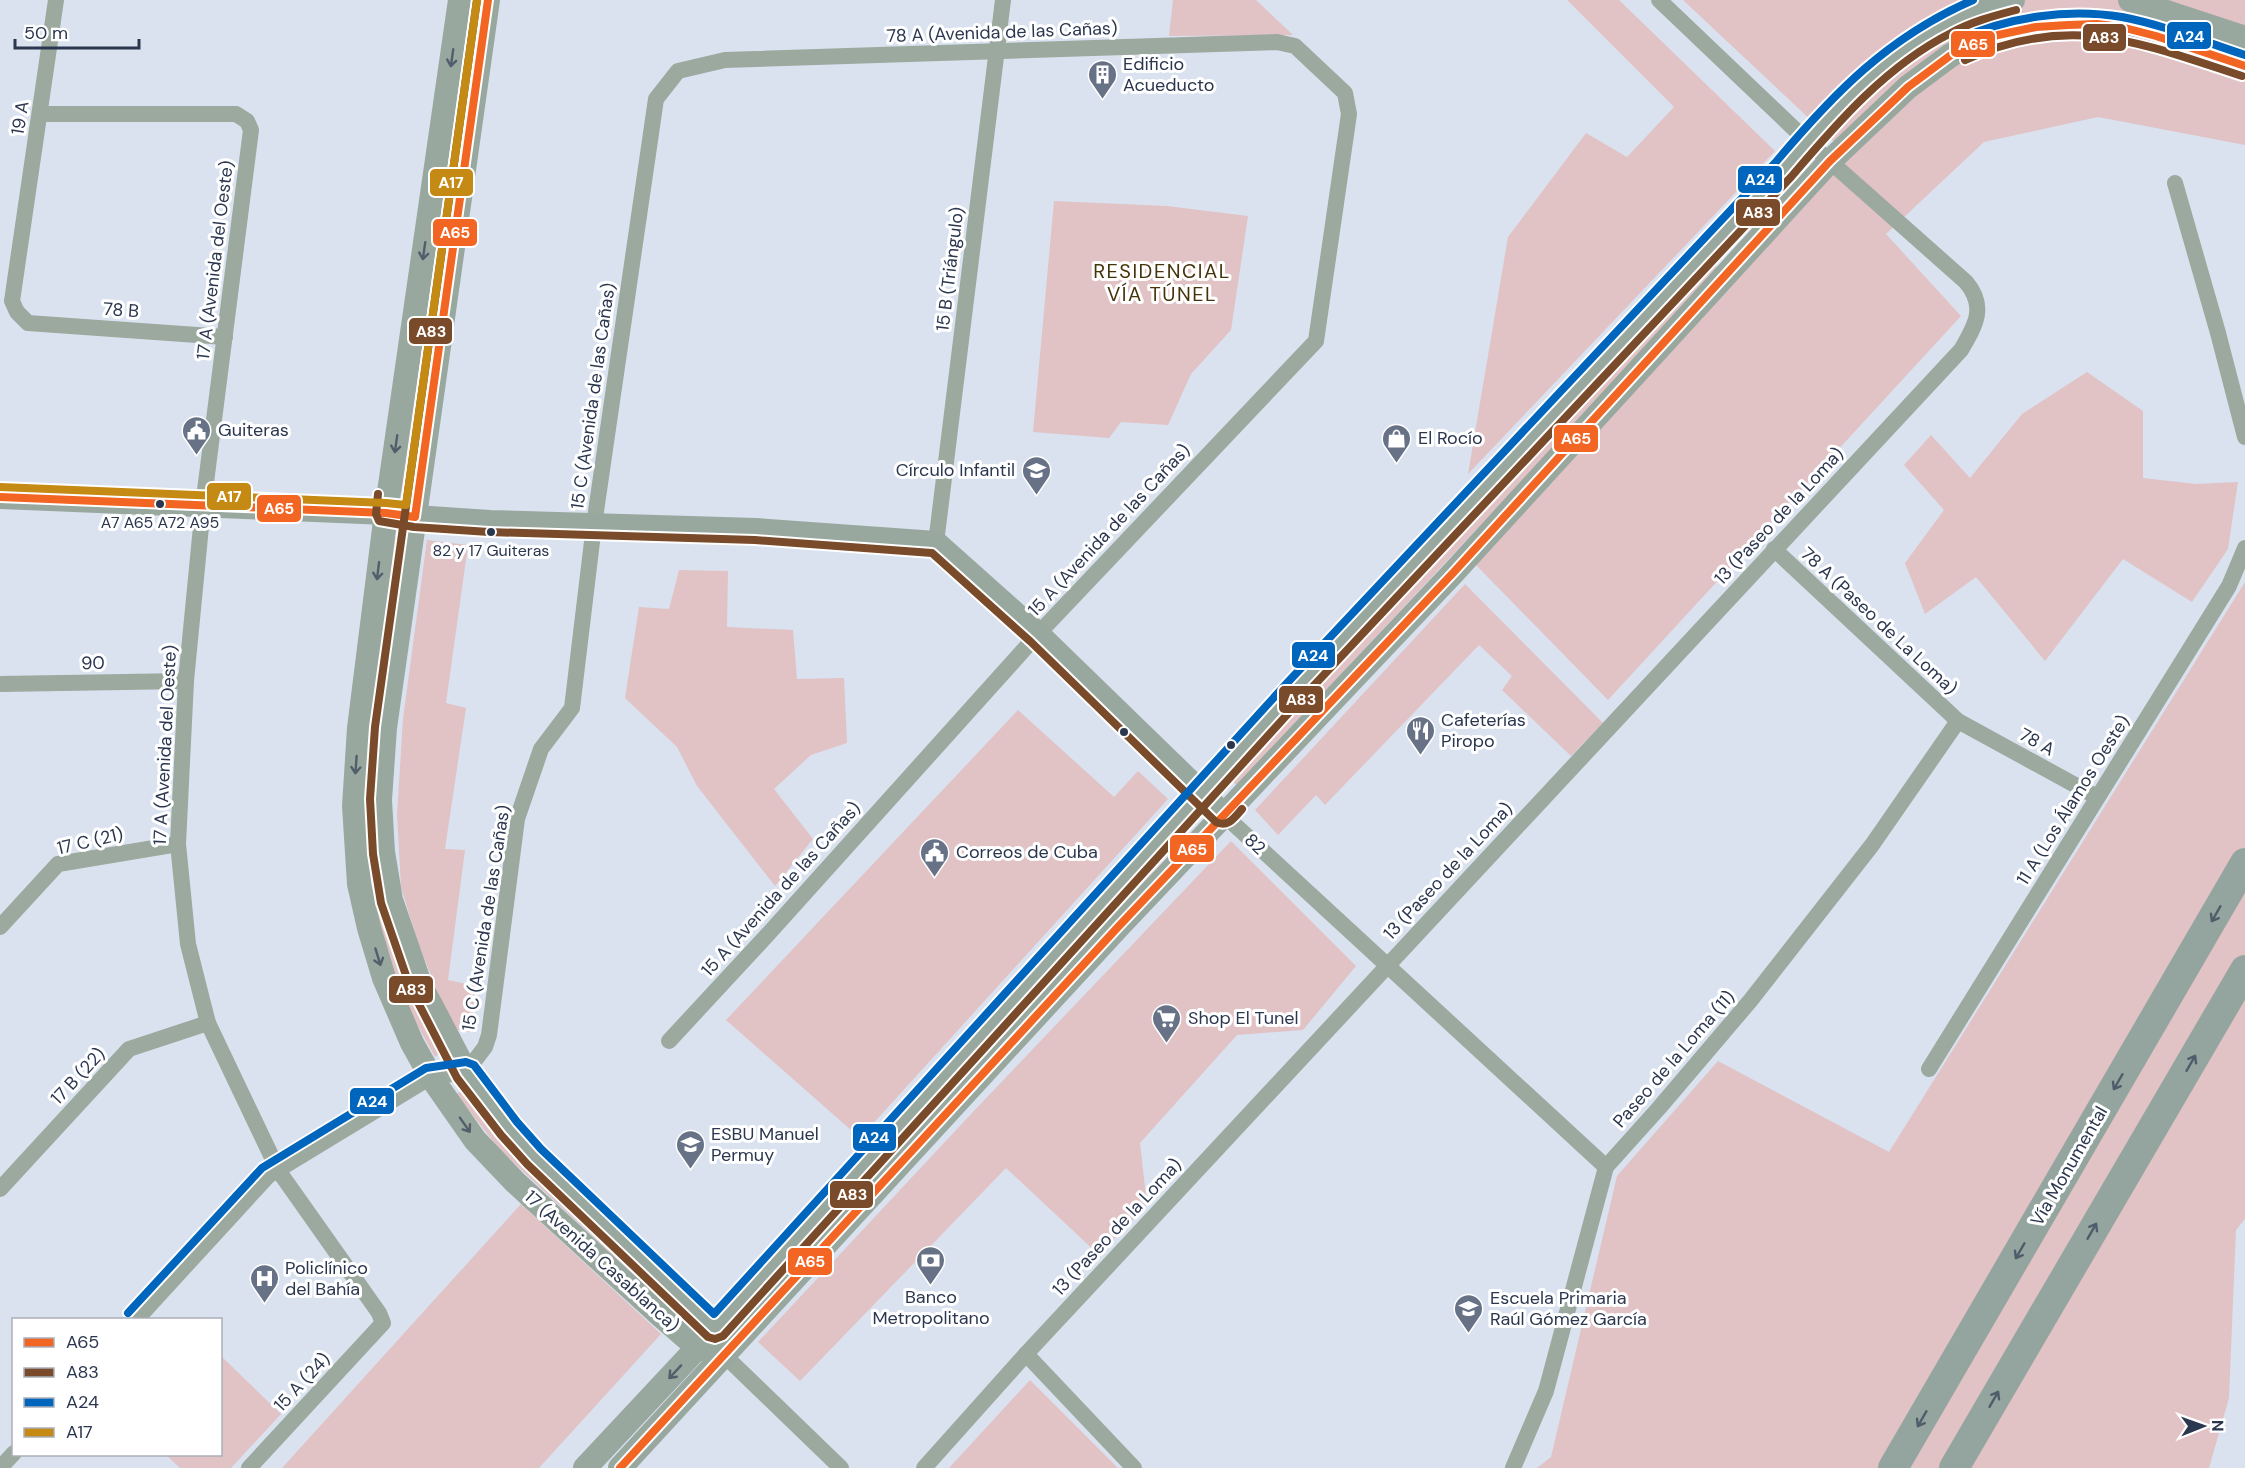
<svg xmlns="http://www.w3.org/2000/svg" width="2245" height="1468" viewBox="0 0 2245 1468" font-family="'DM Sans',sans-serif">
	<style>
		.green { fill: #e1c2c5 }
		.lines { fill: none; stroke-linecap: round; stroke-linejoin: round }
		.street { stroke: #9ba99e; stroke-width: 16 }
		.secondary { stroke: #99a89f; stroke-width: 24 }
		.highway { stroke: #93a59e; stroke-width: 30 }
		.bus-1-casing { stroke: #fff; stroke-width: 12 }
		.bus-2-casing { stroke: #fff; stroke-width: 12 }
		.bus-3-casing { stroke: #fff; stroke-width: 12 }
		.bus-4-casing { stroke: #fff; stroke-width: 12 }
		.bus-1 { stroke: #f26522; stroke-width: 8 }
		.bus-2 { stroke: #7a4b2a; stroke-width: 8 }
		.bus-3 { stroke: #0065bd; stroke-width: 8 }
		.bus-4 { stroke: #c48a14; stroke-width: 8 }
		.oneway { stroke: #525e6b }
		.oneway2 { stroke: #4f5d6b }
		.bus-dot { fill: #2b364f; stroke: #fff; stroke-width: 2 }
		.labels { text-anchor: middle; stroke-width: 6; stroke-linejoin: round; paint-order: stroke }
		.bus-label { font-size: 16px; fill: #2b364f; stroke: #fff }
		.street-label { font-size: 18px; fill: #2b364f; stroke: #fff }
		.poi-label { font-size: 18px; fill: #2b364f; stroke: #fff; text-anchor: start }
		.neighbourhood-label { font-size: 20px; letter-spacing: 1.5px; fill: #44330b; stroke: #fff }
		.line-badge { stroke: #fff; stroke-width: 2 }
		.badge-label { font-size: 16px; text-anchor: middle; font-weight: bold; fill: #fff }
	</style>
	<rect width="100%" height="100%" fill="#dae2f0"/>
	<g class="green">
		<polygon points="471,0 480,0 408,493 400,492"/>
		<polygon points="1173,0 1256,0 1293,35 1169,36"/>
		<polygon points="1567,0 1619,0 1775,151 1468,474 1508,237 1586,133 1627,157 1674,107"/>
		<polygon points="1683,0 2245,0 2245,145 2098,117 1984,142 1886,234 1961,316 1608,700 1476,565 1845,152"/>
		<polygon points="1789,179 1792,183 1718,262 1712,278 1237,785 1233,782 1303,706 1323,672"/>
		<polygon points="1054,201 1167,206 1248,216 1231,330 1191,374 1168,425 1121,422 1109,438 1033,432"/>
		<polygon points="2087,372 2143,411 2143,478 2196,484 2238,482 2228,549 2192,602 2123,559 2045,661 1976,577 1925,614 1905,563 1944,510 1904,465 1931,435 1970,478 2022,414"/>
		<polygon points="394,537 403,538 386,668 388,925 408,990 440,1053 435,1057 400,994 380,929 368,867 364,800 366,751"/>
		<polygon points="427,540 468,545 446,703 466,708 445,849 465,850 448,980 477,986 470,1032 453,1029 419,946 401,887 397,814 403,719"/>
		<polygon points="679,570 728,571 727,627 793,630 797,679 844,678 847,743 811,755 774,789 813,839 775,886 697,786 677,747 625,698 639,607 669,609"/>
		<polygon points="2245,582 2245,1219 2236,1230 2229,1398 2209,1468 1537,1468 1551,1457 1617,1176 1718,1061 1889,1152"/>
		<polygon points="1465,584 1603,723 1571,756 1502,690 1512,676 1479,645 1325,805 1316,795 1278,835 1255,810"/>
		<polygon points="1018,710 1114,797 1138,771 1168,799 860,1138 726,1020"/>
		<polygon points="1198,815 1201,816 1117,914 816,1237 821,1226 1068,961"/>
		<polygon points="1231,841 1356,966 1303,1030 1237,1035 1140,1143 1147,1205 1099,1255 1006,1168 800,1381 758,1342 971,1114"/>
		<polygon points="463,1090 511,1149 669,1296 664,1303 500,1150 456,1094"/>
		<polygon points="521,1204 661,1334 539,1468 282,1468"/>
		<polygon points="221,1356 281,1414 231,1468 180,1468 166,1455 220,1454"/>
		<polygon points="1030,1380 1118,1468 949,1468"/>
	</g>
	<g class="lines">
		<g class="street">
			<polyline points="56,0 12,301 17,312 28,323 225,337"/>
			<polyline points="40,114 236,114 247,121 251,130 203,506 186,681 178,844 188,944 208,1023 278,1170 379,1313 383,1323 249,1468"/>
			<polyline points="2175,183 2218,333 2245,437"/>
			<polyline points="936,543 1003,0"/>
			<polyline points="1774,549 1958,721 2097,797"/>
			<polyline points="0,684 186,681"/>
			<polyline points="1223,814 1606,1167"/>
			<polyline points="0,927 58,864 178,844"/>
			<polyline points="1929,1069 2229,586 2245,548"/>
			<polyline points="0,1189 129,1049 208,1023"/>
			<polyline points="136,1320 268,1176 431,1077 466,1072 485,1047 489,1035 517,819 541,749 572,708 594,525 656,99 678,71 725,60 1277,42 1295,46 1345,93 1349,114 1316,341 1038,634 770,932 669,1041"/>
			<polyline points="1026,1354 1134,1468"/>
			<polyline points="724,1355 841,1468"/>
			<polyline points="0,1468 14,1453"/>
			<path d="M 924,1468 L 1026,1354 L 1961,350 C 1975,326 1987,307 1966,282 L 1807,141 L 1659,0"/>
			<polyline points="1513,1468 1546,1391 1606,1167 1659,1108 1750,1001 1872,845 1958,721"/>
		</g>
		<g class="secondary">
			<polyline points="460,0 386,513 359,728 354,806 359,884 369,928 384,978 412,1043 431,1077 475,1140 515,1182 660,1315 698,1348 713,1352"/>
			<polyline points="488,0 385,728 380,800 383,852 391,900 420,984 466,1072 509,1129 534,1156 715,1329 720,1344"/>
			<polyline points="2130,0 2245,38"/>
			<polyline points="0,497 386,513 415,517 490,522 756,530 936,543 1038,634 1213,804"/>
			<path d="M 585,1468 L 743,1299 L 1296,689 L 1783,170 C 1841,100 1919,16 2013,0"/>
			<polyline points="620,1468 1118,927 1453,573 1830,161 1908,87 1951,55 1975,43 1998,35 2036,27 2068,25 2097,24 2121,27 2156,36 2245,66"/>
		</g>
		<g class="highway">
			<polyline points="1893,1468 2245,863"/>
			<polyline points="1954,1468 2245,970"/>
		</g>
		<defs>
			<g id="bus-1">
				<polyline points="0,497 386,513 415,517 488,0"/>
				<polyline points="620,1468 1118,927 1453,573 1830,161 1908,87 1951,55 1975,43 1998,35 2036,27 2068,25 2097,24 2121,27 2156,36 2245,66"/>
			</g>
			<g id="bus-2">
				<path d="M 477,0 L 375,727 L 370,799 L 373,854 L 381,903 L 410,987 L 457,1078 L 501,1135 L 527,1164 L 708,1337 L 715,1339 L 723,1336 L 1304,696 L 1791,177 C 1837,123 1886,66 1951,33 C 1971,22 1993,16 2016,10"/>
				<path d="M 1965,60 C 2070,12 2141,43 2242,76"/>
				<path d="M 378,494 L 376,514 L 379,521 L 414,527 L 489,532 L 755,540 L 932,553 L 1031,642 L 1216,822 C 1228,828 1235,817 1242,809"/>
			</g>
			<g id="bus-3">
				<path d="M 1957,40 C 2008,17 2067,8 2122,17 C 2164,25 2205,42 2245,55"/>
				<path d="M 128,1313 L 262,1168 L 426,1068 L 466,1062 L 474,1065 L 517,1122 L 541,1149 L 714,1314 L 1288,682 L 1775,163 C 1834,93 1888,37 1973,0"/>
			</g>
			<polyline id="bus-4" points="0,487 386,503 406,505 477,0"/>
		</defs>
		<use href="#bus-1" class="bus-1-casing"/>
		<use href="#bus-2" class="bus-2-casing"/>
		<use href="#bus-3" class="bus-3-casing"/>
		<use href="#bus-4" class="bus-4-casing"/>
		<use href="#bus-1" class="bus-1"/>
		<use href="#bus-2" class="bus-2"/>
		<use href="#bus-3" class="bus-3"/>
		<use href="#bus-4" class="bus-4"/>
	</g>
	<defs><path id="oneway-shaft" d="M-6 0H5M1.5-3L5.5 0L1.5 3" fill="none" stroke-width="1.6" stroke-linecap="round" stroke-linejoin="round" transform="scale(1.5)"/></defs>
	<g class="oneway">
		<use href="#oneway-shaft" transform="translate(452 58) rotate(98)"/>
		<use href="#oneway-shaft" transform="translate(424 251) rotate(98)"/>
		<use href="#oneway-shaft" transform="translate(396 444) rotate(98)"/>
		<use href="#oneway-shaft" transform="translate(378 571) rotate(97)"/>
		<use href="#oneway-shaft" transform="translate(356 765) rotate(94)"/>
		<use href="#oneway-shaft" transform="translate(378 957) rotate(73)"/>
		<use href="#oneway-shaft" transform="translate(465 1125) rotate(55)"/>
		<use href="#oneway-shaft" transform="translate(675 1372) rotate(133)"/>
	</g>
	<g class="oneway2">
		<use href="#oneway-shaft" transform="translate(2216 914) rotate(120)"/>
		<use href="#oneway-shaft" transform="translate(2191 1063) rotate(-60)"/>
		<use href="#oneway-shaft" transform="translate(2118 1082) rotate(120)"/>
		<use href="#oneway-shaft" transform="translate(2092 1231) rotate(-60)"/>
		<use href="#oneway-shaft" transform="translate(2020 1251) rotate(120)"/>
		<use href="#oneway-shaft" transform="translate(1994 1399) rotate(-60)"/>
		<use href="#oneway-shaft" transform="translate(1922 1419) rotate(120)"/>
	</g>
	<defs>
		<symbol id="building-pin" viewBox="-11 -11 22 30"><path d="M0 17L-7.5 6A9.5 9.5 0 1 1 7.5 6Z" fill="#687287" stroke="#fff"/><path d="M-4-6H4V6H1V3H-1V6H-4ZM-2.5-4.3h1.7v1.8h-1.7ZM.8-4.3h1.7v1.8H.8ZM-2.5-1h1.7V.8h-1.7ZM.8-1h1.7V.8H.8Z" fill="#fff"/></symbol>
		<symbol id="civic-pin" viewBox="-11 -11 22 30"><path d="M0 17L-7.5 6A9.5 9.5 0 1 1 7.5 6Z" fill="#687287" stroke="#fff"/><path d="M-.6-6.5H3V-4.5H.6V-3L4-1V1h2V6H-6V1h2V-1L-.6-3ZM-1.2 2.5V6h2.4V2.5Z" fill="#fff"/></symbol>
		<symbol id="shop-pin" viewBox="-11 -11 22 30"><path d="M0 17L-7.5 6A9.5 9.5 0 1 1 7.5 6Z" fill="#687287" stroke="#fff"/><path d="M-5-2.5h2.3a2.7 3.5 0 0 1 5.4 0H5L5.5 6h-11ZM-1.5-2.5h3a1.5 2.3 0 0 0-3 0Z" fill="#fff"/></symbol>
		<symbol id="school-pin" viewBox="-11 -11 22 30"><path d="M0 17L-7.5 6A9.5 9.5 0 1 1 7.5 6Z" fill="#687287" stroke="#fff"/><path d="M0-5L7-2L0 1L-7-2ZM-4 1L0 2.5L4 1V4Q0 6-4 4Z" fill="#fff"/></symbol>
		<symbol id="restaurant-pin" viewBox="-11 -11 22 30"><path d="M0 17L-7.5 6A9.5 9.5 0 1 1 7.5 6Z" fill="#687287" stroke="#fff"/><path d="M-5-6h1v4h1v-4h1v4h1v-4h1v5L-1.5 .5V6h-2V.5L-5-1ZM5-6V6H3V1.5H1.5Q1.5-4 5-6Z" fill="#fff"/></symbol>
		<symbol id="supermarket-pin" viewBox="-11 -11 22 30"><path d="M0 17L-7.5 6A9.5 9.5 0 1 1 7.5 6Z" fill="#687287" stroke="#fff"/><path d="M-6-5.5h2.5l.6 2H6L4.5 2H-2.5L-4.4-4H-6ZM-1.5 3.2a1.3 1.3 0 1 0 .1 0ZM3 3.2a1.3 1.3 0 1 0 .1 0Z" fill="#fff"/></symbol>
		<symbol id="bank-pin" viewBox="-11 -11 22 30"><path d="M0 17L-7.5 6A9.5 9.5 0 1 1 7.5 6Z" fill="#687287" stroke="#fff"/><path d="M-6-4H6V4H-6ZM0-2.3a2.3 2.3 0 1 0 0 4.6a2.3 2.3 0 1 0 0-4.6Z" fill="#fff"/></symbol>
		<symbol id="hospital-pin" viewBox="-11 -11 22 30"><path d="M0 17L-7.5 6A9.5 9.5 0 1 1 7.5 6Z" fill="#687287" stroke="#fff"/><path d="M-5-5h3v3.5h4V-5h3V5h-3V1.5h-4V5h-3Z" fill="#fff"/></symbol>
	</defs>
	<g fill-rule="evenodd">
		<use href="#building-pin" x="1086" y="58" width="33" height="45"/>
		<use href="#civic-pin" x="180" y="414" width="33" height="45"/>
		<use href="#shop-pin" x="1380" y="422" width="33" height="45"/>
		<use href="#school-pin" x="1020" y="454" width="33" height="45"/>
		<use href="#restaurant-pin" x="1404" y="714" width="33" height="45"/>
		<use href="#civic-pin" x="918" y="836" width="33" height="45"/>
		<use href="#supermarket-pin" x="1150" y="1002" width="33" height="45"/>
		<use href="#school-pin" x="674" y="1128" width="33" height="45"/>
		<use href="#bank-pin" x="914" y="1244" width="33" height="45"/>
		<use href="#hospital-pin" x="248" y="1262" width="33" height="45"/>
		<use href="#school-pin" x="1452" y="1292" width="33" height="45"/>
	</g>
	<g class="bus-dot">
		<circle cx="160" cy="504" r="5"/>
		<circle cx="491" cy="532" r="5"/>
		<circle cx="1124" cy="732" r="5"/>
		<circle cx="1231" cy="745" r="5"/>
	</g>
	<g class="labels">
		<g class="bus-label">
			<text x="160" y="528">A7 A65 A72 A95</text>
			<text x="491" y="556">82 y 17 Guiteras</text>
		</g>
		<g class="street-label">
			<text transform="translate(1002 32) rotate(-2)" y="6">78 A (Avenida de las Cañas)</text>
			<text transform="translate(20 118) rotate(-81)" y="6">19 A</text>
			<text transform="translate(215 260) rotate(-83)" y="6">17 A (Avenida del Oeste)</text>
			<text transform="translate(950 269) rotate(-83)" y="6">15 B (Triángulo)</text>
			<text transform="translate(121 310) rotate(4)" y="6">78 B</text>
			<text transform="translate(593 396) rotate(-82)" y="6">15 C (Avenida de las Cañas)</text>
			<text transform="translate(1779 516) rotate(-47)" y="6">13 (Paseo de la Loma)</text>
			<text transform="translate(1109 530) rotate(-47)" y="6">15 A (Avenida de las Cañas)</text>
			<text transform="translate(1879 621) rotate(43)" y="6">78 A (Paseo de La Loma)</text>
			<text transform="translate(93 663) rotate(-1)" y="6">90</text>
			<text transform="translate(2037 742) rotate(29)" y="6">78 A</text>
			<text transform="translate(165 745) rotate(-87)" y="6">17 A (Avenida del Oeste)</text>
			<text transform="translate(2073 800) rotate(-58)" y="6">11 A (Los Álamos Oeste)</text>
			<text transform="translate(90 841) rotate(-13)" y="6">17 C (21)</text>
			<text transform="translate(1255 844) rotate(43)" y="6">82</text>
			<text transform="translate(1448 871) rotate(-47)" y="6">13 (Paseo de la Loma)</text>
			<text transform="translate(781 889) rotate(-48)" y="6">15 A (Avenida de las Cañas)</text>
			<text transform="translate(486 918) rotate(-81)" y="6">15 C (Avenida de las Cañas)</text>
			<text transform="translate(1674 1059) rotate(-49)" y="6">Paseo de la Loma (11)</text>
			<text transform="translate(78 1076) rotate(-47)" y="6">17 B (22)</text>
			<text transform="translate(2069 1166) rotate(-60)" y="6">Vía Monumental</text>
			<text transform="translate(1117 1227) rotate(-47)" y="6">13 (Paseo de la Loma)</text>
			<text transform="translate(602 1261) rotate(42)" y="6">17 (Avenida Casablanca)</text>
			<text transform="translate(302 1382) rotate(-47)" y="6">15 A (24)</text>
		</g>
		<g class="poi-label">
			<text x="1123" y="70">Edificio<tspan x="1123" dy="21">Acueducto</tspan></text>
			<text x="218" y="436">Guiteras</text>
			<text x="1418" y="444">El Rocío</text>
			<text x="1015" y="476" text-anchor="end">Círculo Infantil</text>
			<text x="1441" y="726">Cafeterías<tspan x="1441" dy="21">Piropo</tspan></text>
			<text x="956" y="858">Correos de Cuba</text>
			<text x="1188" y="1024">Shop El Tunel</text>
			<text x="711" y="1140">ESBU Manuel<tspan x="711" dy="21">Permuy</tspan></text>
			<text x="285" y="1274">Policlínico<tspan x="285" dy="21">del Bahía</tspan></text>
			<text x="931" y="1303" text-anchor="middle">Banco<tspan x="931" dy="21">Metropolitano</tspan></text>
			<text x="1490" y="1304">Escuela Primaria<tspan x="1490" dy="21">Raúl Gómez García</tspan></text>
		</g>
		<g class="neighbourhood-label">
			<text x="1162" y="278">RESIDENCIAL<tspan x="1162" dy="23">VÍA TÚNEL</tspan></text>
		</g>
	</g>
	<g class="line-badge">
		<rect x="2166" y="21" width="46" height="29" rx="6" fill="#0065bd"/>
		<rect x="2082" y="23" width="45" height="29" rx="6" fill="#7a4b2a"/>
		<rect x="1950" y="30" width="46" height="28" rx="6" fill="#f26522"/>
		<rect x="1737" y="165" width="46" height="29" rx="6" fill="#0065bd"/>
		<rect x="429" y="168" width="45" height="29" rx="6" fill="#c48a14"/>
		<rect x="1735" y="198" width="46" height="29" rx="6" fill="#7a4b2a"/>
		<rect x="432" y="218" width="46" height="29" rx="6" fill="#f26522"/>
		<rect x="408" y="317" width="45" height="28" rx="6" fill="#7a4b2a"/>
		<rect x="1553" y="424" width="46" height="29" rx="6" fill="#f26522"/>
		<rect x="206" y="482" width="46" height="29" rx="6" fill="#c48a14"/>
		<rect x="256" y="494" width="46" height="29" rx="6" fill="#f26522"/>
		<rect x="1291" y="641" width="45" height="28" rx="6" fill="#0065bd"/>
		<rect x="1278" y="685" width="46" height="29" rx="6" fill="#7a4b2a"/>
		<rect x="1169" y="834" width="46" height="29" rx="6" fill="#f26522"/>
		<rect x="388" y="975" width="46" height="29" rx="6" fill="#7a4b2a"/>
		<rect x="349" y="1087" width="46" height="28" rx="6" fill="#0065bd"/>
		<rect x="852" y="1123" width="45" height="29" rx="6" fill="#0065bd"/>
		<rect x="829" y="1180" width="45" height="29" rx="6" fill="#7a4b2a"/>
		<rect x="787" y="1247" width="46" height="29" rx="6" fill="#f26522"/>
	</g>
	<g class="badge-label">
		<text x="2189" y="42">A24</text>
		<text x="2104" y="43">A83</text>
		<text x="1973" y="50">A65</text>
		<text x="1760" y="185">A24</text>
		<text x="451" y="188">A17</text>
		<text x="1758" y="218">A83</text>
		<text x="455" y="238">A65</text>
		<text x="431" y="337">A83</text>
		<text x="1576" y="444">A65</text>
		<text x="229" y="502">A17</text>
		<text x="279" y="514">A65</text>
		<text x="1313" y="661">A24</text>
		<text x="1301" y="705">A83</text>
		<text x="1192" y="855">A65</text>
		<text x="411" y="995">A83</text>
		<text x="372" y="1107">A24</text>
		<text x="874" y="1143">A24</text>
		<text x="852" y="1200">A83</text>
		<text x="810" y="1267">A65</text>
	</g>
	<rect x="12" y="1318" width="210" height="138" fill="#ffffff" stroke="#aaafb9" stroke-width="1.5"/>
	<rect x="24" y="1338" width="30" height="9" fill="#f26522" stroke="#aaafb9" stroke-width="1.5"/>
	<text x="66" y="1348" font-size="18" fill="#2b364f">A65</text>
	<rect x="24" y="1368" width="30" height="9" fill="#7a4b2a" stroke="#aaafb9" stroke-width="1.5"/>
	<text x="66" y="1378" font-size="18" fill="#2b364f">A83</text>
	<rect x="24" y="1398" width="30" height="9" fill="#0065bd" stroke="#aaafb9" stroke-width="1.5"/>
	<text x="66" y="1408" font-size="18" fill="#2b364f">A24</text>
	<rect x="24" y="1428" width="30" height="9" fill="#c48a14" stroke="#aaafb9" stroke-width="1.5"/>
	<text x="66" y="1438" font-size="18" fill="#2b364f">A17</text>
	<g transform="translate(2203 1426) rotate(89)" stroke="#ffffff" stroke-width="4.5" paint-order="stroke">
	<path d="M0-4.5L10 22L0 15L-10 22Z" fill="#2b364f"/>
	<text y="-9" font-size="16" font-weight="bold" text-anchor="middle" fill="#2b364f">N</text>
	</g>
	<path d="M15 39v9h124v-9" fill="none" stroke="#2b364f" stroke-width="3"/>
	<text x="24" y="39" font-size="18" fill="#2b364f" stroke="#ffffff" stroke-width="4.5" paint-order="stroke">50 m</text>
</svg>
